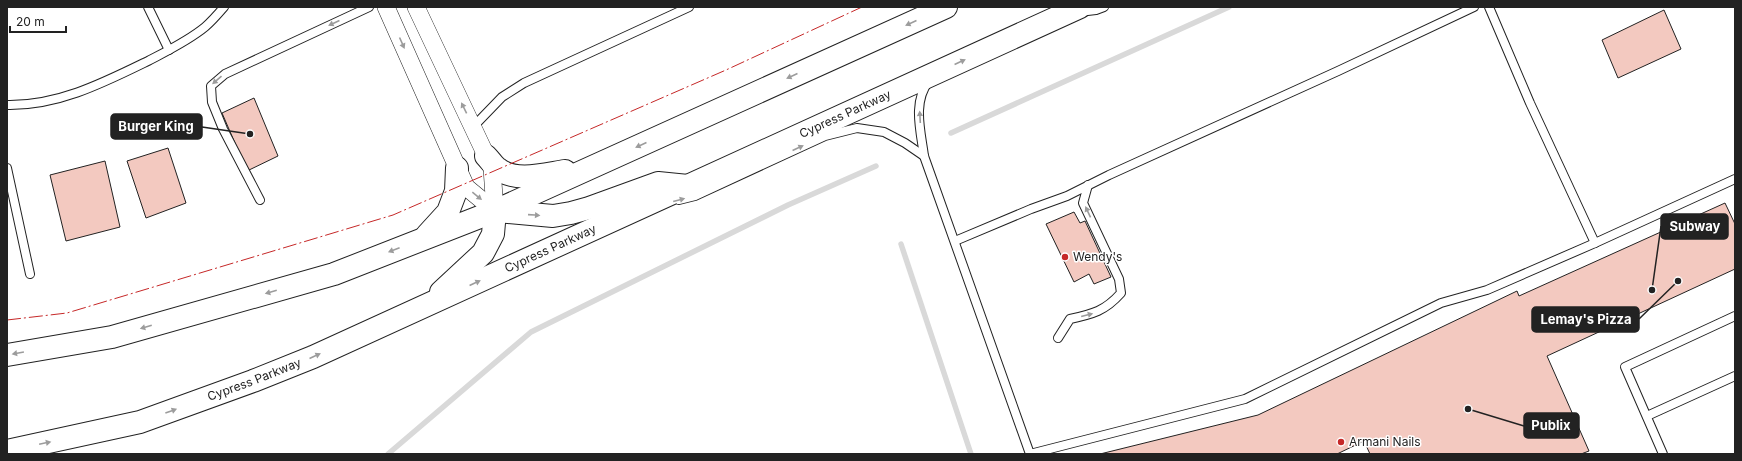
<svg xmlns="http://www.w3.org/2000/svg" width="1742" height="461" viewBox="0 0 1742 461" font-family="Inter,sans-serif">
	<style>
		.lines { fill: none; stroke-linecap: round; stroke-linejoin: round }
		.stream { stroke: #d9d9d9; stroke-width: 5.5 }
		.building { fill: #f3c9c0; stroke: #222 }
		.lane-casing { stroke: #222; stroke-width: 10 }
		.street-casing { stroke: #222; stroke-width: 18 }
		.primary-casing { stroke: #222; stroke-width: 24 }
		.lane { stroke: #fff; stroke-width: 8 }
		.street { stroke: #fff; stroke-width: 17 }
		.primary { stroke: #fff; stroke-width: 22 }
		.power { stroke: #c62828; stroke-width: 1; stroke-dasharray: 14 3 2 3; stroke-linecap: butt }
		.oneway { fill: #9c9c9c }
		.poi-dot { fill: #c62828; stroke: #fff; stroke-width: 1.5 }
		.labels { text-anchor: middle; stroke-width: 3; stroke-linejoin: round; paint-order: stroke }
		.street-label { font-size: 12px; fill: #222; stroke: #fff }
		.poi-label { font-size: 12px; fill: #222; stroke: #fff; text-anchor: start }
		.leader { fill: none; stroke: #222; stroke-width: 1.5 }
		.callout-dot { fill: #222; stroke: #fff; stroke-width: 1.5 }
		.callout { fill: #222; stroke: #222; stroke-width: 1.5 }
		.callout-label { font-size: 13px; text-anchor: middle; font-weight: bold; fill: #fff }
	</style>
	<rect width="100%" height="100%" fill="#fff"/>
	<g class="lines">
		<g class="stream">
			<polyline points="951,133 1229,7"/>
			<polyline points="901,244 971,454"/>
			<polyline points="388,454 531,332 788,205 876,166"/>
		</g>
	</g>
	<g class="building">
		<polygon points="1664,10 1681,49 1618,78 1602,40"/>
		<polygon points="254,98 278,156 247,171 222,113"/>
		<polygon points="168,148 186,203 146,218 127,161"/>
		<polygon points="105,161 120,227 66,241 50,175"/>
		<polygon points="1725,203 1735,224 1735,269 1547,356 1589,451 1581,454 1370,454 1364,441 1337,454 1100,454 1258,415 1517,291 1519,296"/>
		<polygon points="1074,212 1080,223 1085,221 1111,277 1094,284 1089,274 1074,282 1046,224"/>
	</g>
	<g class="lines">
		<defs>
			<g id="lane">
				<polyline points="148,7 169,50"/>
				<polyline points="1489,7 1530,103 1595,243"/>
				<polyline points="1079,12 1096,10 1104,7"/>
				<path d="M 929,81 C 912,102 921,132 924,156 L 1030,454 L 1245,399 L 1441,303 L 1487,290 L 1595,243 L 1735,179"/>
				<path d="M 7,105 C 58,106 103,83 148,61 C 167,51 188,41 205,27 C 212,21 218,14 224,7"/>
				<polyline points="473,127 502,97 524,83 689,7"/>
				<polyline points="7,168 30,274"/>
				<polyline points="260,200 223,129 212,102 211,86 225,74 369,7"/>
				<polyline points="679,200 695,196 825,136 857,128 884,132 905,143 924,156"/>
				<polyline points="955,241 1031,209 1067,196 1109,175 1338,71 1474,7"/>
				<path d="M 1058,338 L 1070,319 C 1093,314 1105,311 1121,293 L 1119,279 L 1083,203 L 1088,185"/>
				<polyline points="1647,416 1735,376"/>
				<polyline points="1663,454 1625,367 1735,316"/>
			</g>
			<g id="street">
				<polyline points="386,7 466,187 495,211"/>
				<polyline points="416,7 492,168 495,211"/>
			</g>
			<g id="primary">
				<path d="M 486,156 C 490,160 493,165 497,168 C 515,183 545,174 565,171"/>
				<polyline points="497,211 553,216 571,213 589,208 658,183 688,186"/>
				<polyline points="427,235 448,212 456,191 457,168"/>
				<polyline points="441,292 483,253 493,234 495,211"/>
				<polyline points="7,355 112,337 334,274 495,211 946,7"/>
				<path id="s1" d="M 7,451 L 140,422 L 253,381 L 313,357 L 1080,7"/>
			</g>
		</defs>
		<use href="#lane" class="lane-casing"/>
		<use href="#street" class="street-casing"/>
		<use href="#primary" class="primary-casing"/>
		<use href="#lane" class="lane"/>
		<use href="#street" class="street"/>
		<use href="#primary" class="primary"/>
		<polyline class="power" points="7,320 67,313 393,215 726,70 862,7"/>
	</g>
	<defs><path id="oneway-solid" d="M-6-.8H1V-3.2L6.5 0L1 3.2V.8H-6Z"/></defs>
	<g class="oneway">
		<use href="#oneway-solid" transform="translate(334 23) rotate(155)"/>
		<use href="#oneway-solid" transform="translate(911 23) rotate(156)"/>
		<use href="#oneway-solid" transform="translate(402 43) rotate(66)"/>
		<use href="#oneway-solid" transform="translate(960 62) rotate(-25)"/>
		<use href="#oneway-solid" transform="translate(792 76) rotate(156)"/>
		<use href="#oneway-solid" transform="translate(217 80) rotate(139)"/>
		<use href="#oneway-solid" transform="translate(464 108) rotate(-116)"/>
		<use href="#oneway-solid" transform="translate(920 117) rotate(-93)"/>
		<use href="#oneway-solid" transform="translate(641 145) rotate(156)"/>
		<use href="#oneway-solid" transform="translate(798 148) rotate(-25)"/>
		<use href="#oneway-solid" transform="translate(477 196) rotate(39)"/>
		<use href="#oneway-solid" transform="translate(679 200) rotate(-15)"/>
		<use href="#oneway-solid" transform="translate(1088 212) rotate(-115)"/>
		<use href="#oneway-solid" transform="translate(534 215) rotate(4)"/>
		<use href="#oneway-solid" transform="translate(394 250) rotate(159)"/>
		<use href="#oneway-solid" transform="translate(475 283) rotate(-25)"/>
		<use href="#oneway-solid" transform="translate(271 292) rotate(164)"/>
		<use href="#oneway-solid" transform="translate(1087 315) rotate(-14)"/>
		<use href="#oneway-solid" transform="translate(146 327) rotate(164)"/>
		<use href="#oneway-solid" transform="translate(18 353) rotate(170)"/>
		<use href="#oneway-solid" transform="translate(315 356) rotate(-24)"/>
		<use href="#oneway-solid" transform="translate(171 411) rotate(-20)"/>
		<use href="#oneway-solid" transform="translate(45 443) rotate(-12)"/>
	</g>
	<g class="poi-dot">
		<circle cx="1065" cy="257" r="4"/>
		<circle cx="1341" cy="442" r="4"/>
	</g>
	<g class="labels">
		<g class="street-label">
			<text dy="4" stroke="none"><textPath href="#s1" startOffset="906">Cypress Parkway</textPath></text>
			<text dy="4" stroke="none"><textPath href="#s1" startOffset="582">Cypress Parkway</textPath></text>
			<text dy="4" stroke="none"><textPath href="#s1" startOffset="258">Cypress Parkway</textPath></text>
		</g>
		<g class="poi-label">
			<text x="1073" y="261">Wendy's</text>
			<text x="1349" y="446">Armani Nails</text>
		</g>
	</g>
	<path class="leader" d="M250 134L202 127M1652 290L1661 226M1678 281L1639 319M1468 409L1524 426"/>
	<g class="callout-dot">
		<circle cx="250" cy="134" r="4"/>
		<circle cx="1652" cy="290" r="4"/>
		<circle cx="1678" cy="281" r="4"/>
		<circle cx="1468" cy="409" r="4"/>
	</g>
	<g class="callout">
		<rect x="111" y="114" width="91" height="25" rx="4"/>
		<rect x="1661" y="214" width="67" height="25" rx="4"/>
		<rect x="1532" y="307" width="107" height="25" rx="4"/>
		<rect x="1524" y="413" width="55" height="25" rx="4"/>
	</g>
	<g class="callout-label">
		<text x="156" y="131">Burger King</text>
		<text x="1695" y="231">Subway</text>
		<text x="1586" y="324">Lemay's Pizza</text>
		<text x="1551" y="430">Publix</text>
	</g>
	<rect width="1742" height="461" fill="none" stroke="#222222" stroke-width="16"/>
	<path d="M10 26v6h56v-6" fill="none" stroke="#222222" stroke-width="2"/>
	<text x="16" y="26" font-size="12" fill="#222222" stroke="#ffffff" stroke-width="3" paint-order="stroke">20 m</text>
</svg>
